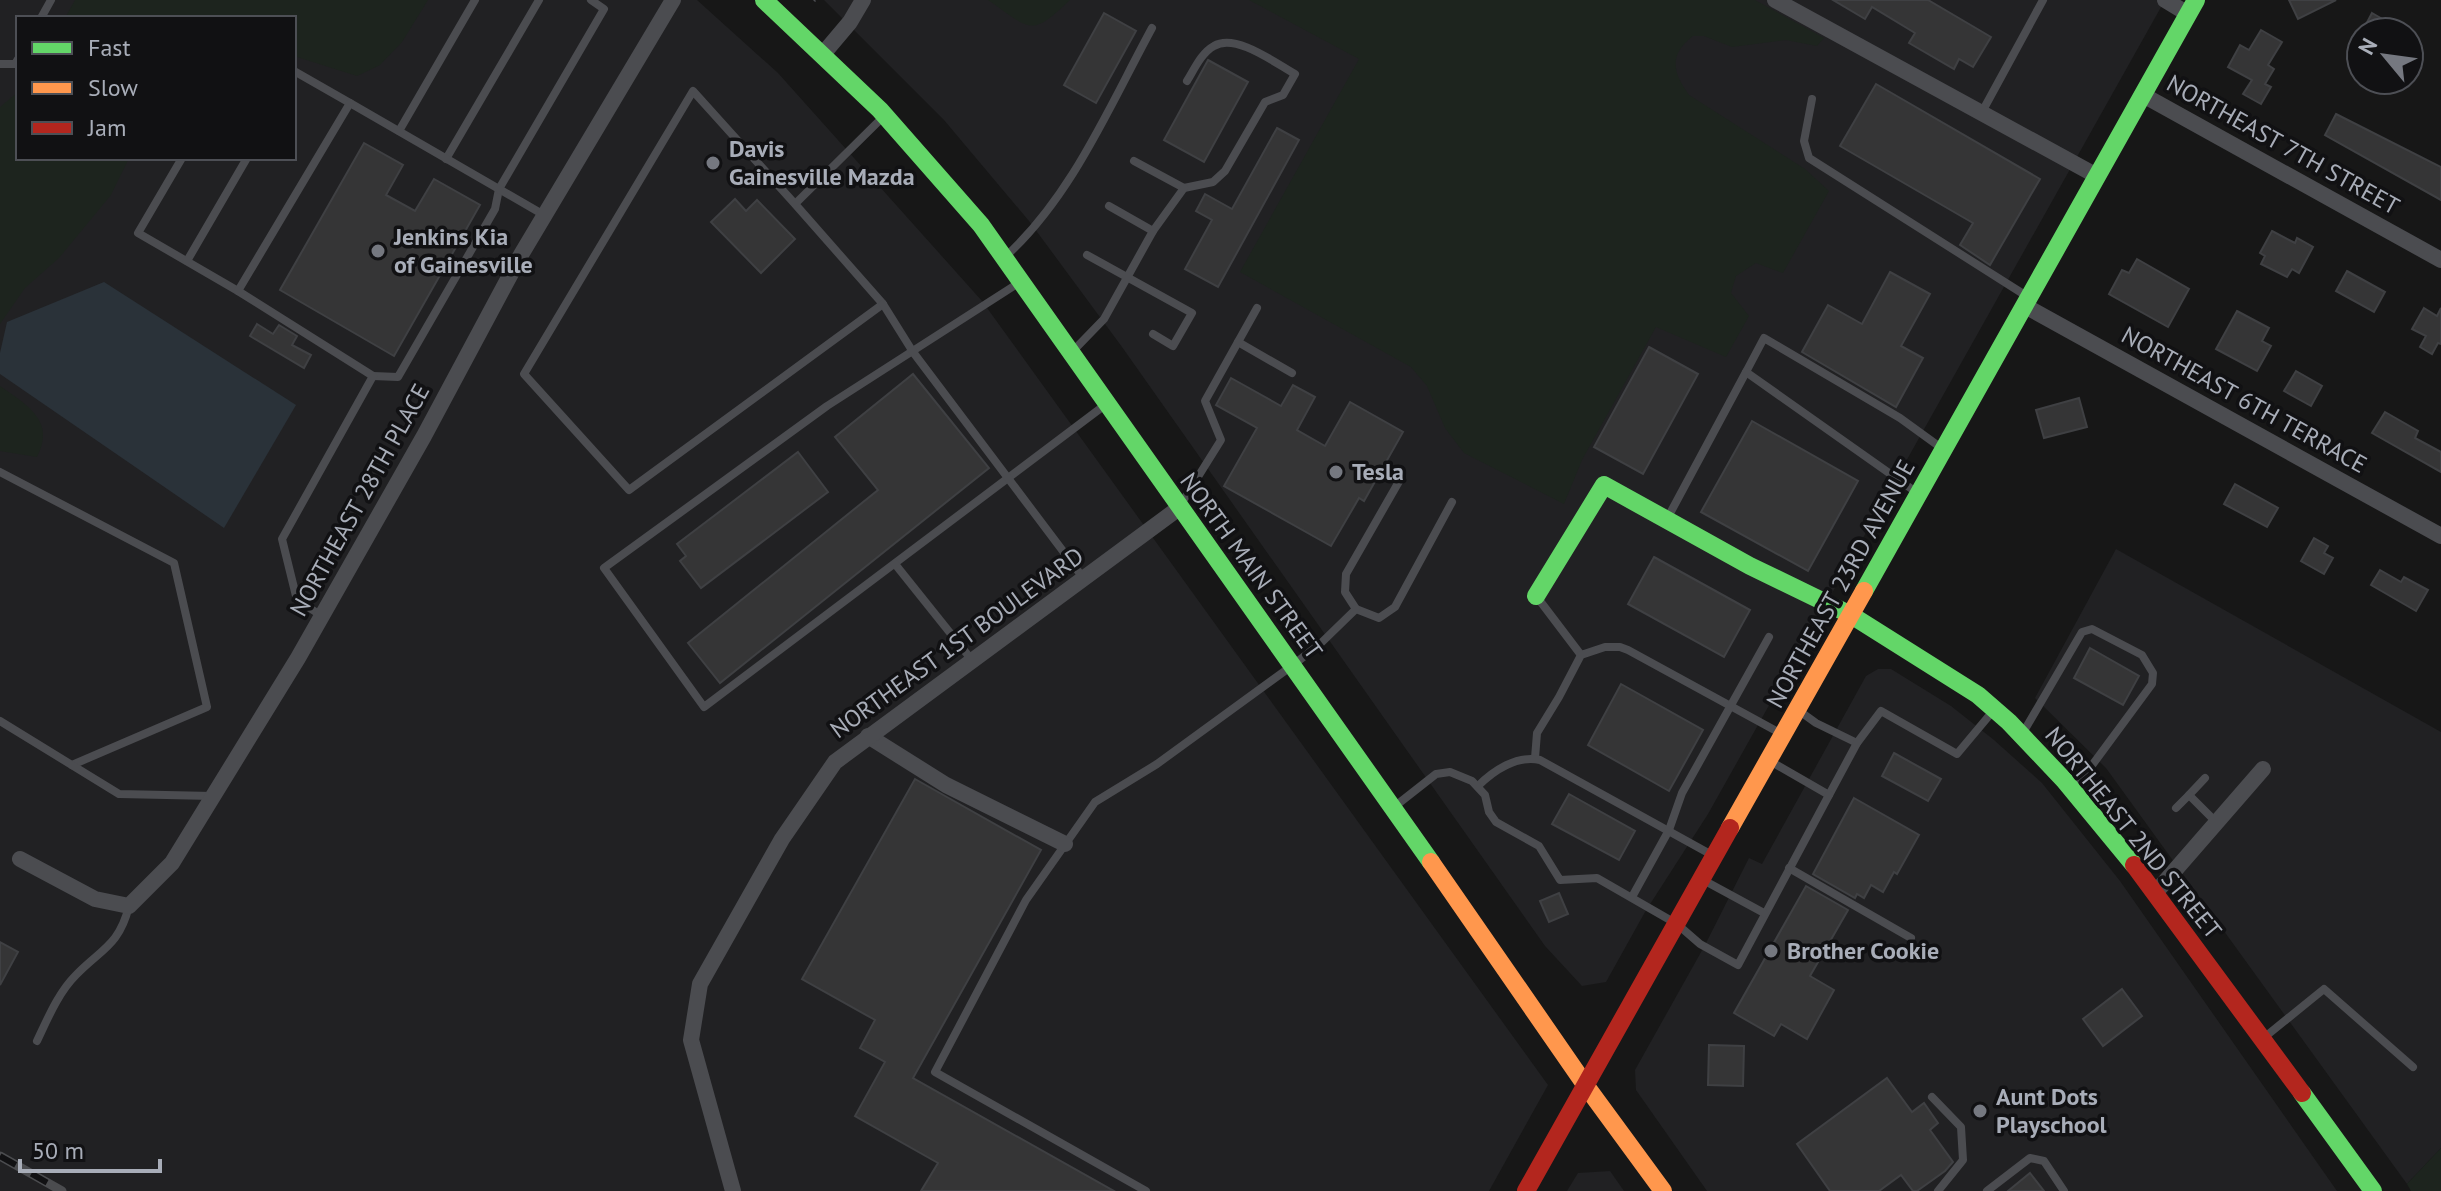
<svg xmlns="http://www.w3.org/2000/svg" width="2441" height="1191" viewBox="0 0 2441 1191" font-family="'PT Sans',sans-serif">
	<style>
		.built { fill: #212123; fill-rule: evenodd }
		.green { fill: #1d241e }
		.water { fill: #2a3239 }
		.building { fill: #353536; stroke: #3f4043; stroke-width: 2 }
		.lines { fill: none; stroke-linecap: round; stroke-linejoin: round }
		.path { stroke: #4d4e52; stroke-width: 3; stroke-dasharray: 4 6; stroke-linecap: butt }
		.lane { stroke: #4b4c50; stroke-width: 8 }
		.street { stroke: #4b4c50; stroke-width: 16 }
		.fast { stroke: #63d668; stroke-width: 18 }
		.slow { stroke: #ff974d; stroke-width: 18 }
		.jam { stroke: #b3261e; stroke-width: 18 }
		.rail-casing { stroke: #4b4c4f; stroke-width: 9 }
		.rail { stroke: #111113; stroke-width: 6; stroke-dasharray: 18; stroke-linecap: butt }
		.poi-dot { fill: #757880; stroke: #111113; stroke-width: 3 }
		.labels { text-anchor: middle; stroke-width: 7; stroke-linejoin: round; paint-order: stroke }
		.street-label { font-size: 24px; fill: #a8adb8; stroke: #111113 }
		.poi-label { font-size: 24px; font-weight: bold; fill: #a8adb8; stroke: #111113; text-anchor: start }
	</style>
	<rect width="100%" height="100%" fill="#171717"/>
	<g class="built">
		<path d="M 0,0 L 697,0 L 778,73 L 982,301 L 1548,1085 L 1489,1191 L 0,1191 ZM 18,18 L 294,18 L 294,158 L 18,158 Z"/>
		<polygon points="824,0 2165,0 1708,814 1645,912 1606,982 1582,986 1545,946 1122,347 1029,221 944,120"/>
		<polygon points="2116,549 2441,732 2441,1148 2407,1184 2106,768 2035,698"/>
		<polygon points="1878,669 1891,669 1951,706 1994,740 2042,783 2120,881 2337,1191 1707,1191 1636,1090 1635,1070 1705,945 1749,858 1762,864 1866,676"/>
		<polygon points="1610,1171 1624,1191 1567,1191 1578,1173"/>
	</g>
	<g class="green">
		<polygon points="75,0 428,0 402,42 380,65 357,76 294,56 294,18 65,18"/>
		<path d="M 988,0 L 1070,0 C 1030,38 1032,30 988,0 Z"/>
		<path d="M 1249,0 L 1755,0 L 1824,38 L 1817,46 L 1786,40 L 1732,47 L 1704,36 L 1693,36 C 1668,55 1673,73 1689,95 L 1805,169 L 1829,191 L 1783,273 L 1756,263 L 1736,276 L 1731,293 L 1749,316 L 1726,357 L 1656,327 L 1582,460 L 1564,504 L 1464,453 L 1445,428 L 1427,386 L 1411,367 L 1240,272 L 1359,59 Z"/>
		<polygon points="18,92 18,158 129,158 111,195 59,258 25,288 0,324 0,107"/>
		<path d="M 0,386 C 27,405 56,421 37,457 L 0,451 Z"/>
		<polygon points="2441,1148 2441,1191 2411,1191 2407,1184"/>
	</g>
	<polygon class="water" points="104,282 296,405 224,528 0,374 0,353 7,322"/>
	<g class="building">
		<polygon points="1833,0 1928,0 1991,37 1973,67 1959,59 1954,69 1909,43 1915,33 1872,7 1865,19"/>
		<polygon points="2289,0 2336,0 2298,19"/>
		<polygon points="1104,13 1136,31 1096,103 1064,85"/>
		<polygon points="2372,13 2405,32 2362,32"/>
		<polygon points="2261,30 2282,42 2268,65 2274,69 2265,84 2271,87 2261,104 2243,94 2252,80 2228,67 2240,45 2249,50"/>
		<polygon points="1208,60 1248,82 1204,162 1164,140"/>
		<polygon points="1876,84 2040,179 1990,265 1960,245 1973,223 1840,146"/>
		<polygon points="2336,114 2441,167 2441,200 2325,135"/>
		<polygon points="1277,128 1299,140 1218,287 1185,269 1212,220 1196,211 1205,194 1232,209"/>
		<polygon points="364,143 403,165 386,195 415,211 434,179 480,205 394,356 280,290"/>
		<polygon points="735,199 746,211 757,200 795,239 761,273 711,222"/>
		<polygon points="2272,231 2295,243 2297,238 2313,247 2299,273 2292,269 2287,277 2261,264 2265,256 2260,253"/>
		<polygon points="2137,259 2189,289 2168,327 2109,294 2122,270 2129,273"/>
		<polygon points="2347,271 2385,292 2374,312 2336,291"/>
		<polygon points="1890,272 1930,294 1901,346 1923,358 1896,407 1802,352 1828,305 1862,324"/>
		<polygon points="2424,308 2437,316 2441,308 2441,344 2438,343 2432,354 2420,347 2426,336 2412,329"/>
		<polygon points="2237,311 2269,328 2262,341 2271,346 2257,371 2216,349"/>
		<polygon points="257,324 273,334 279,325 297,336 292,345 311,355 304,368 250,336"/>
		<polygon points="1649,347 1698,374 1643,474 1594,447"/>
		<polygon points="2296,371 2322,386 2311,406 2284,391"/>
		<polygon points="913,374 989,468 720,683 688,643 878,490 835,437"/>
		<polygon points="1231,378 1281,406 1293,385 1315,397 1297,430 1325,446 1350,402 1403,432 1364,501 1359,498 1331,546 1224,486 1257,428 1216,405"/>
		<polygon points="2079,398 2087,427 2044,438 2036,410"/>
		<polygon points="2385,412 2418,431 2415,438 2441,452 2441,472 2372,433"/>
		<polygon points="1752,421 1858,481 1808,571 1701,512"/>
		<polygon points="798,452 828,492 701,588 680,561 686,556 677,544"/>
		<polygon points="2235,484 2278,508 2267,527 2224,504"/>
		<polygon points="2314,538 2328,546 2324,553 2333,558 2324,574 2301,561"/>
		<polygon points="1654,557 1750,610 1724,657 1628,604"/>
		<polygon points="2380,570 2401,582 2404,577 2428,590 2416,611 2371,585"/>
		<polygon points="2090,648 2139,676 2123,705 2074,678"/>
		<polygon points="1621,684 1703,730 1669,791 1588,745"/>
		<polygon points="1894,753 1941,779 1928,801 1882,776"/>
		<polygon points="915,779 1041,850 913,1078 1114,1191 921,1191 938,1163 855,1116 885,1062 860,1048 875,1020 802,979"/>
		<polygon points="1569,794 1635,831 1619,860 1552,824"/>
		<polygon points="1854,798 1919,835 1897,874 1894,872 1883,892 1871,885 1864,898 1857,894 1855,898 1813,874"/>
		<polygon points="1806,886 1848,910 1810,976 1834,990 1807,1039 1781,1024 1774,1036 1734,1013"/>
		<polygon points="1559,893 1568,914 1549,922 1540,901"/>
		<polygon points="0,942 18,952 0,985"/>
		<polygon points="2122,989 2142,1016 2103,1046 2083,1019"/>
		<polygon points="1709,1045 1744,1046 1743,1086 1708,1085"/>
		<polygon points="1887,1078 1912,1112 1924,1103 1938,1123 1930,1130 1953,1162 1945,1171 1917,1191 1913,1191 1901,1175 1879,1191 1830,1191 1797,1144"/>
		<polygon points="2030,1173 2044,1191 2008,1191"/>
	</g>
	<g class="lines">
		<polyline class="path" points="814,1 815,0"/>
		<g class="lane">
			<polyline points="41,18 51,0"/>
			<polyline points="0,64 15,64 18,59"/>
			<polyline points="294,71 350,103"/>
			<polyline points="1812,99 1804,141 1809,158 2025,295"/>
			<polyline points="1982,112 2043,0"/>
			<polyline points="399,131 475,0"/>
			<polyline points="182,158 138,233 238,291"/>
			<polyline points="446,159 539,0"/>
			<path d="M 1184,188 L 1213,182 L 1225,171 L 1265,102 L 1283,95 L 1295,74 C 1275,63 1236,33 1214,46 C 1201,53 1194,70 1187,81"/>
			<polyline points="795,204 693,91 524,374 629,490 883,304 795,204 884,116"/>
			<polyline points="1109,206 1153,231"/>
			<polyline points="1087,255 1192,313 1173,346 1153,334"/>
			<path d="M 1005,257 C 1072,196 1109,107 1152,28"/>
			<polyline points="187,261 247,158"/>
			<polyline points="1017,284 827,406 604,568 704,707 1105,405"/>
			<polyline points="883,304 913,352 1084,579"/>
			<polyline points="1238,342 1292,373"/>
			<polyline points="1072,352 1104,319 1153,231 1184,188 1134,161"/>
			<polyline points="373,376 398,377 495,209 499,189 604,9 591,0"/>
			<polyline points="0,472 174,563 207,707 72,765"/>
			<polyline points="1916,492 1746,372 1764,338 1900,418 1940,447"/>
			<polyline points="1181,504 1221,440 1205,401 1257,308"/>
			<polyline points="1667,519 1746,372"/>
			<polyline points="895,564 971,659"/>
			<polyline points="1537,597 1581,655"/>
			<polyline points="1356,609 1379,618 1395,607 1452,502"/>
			<polyline points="322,616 297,600 282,539 373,376 238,291 350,103 544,215"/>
			<polyline points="1798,710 1816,723 1857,743"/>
			<polyline points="0,721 119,794 213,796"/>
			<polyline points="2024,731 2082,632 2092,629 2142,655 2153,673 2152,684 2076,787"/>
			<polyline points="1535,758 1537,733 1559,697 1581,655 1605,647 1620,647 1628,650 1780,733"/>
			<polyline points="1770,761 1829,795 1857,743 1881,711 1957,754 1993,711"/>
			<polyline points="2205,778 2189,795 2216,822"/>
			<path d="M 1478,786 C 1494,770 1517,755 1540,760 L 1712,855"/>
			<polyline points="1394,807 1436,774 1450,772 1472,781 1485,795 1489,812 1496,822 1539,846 1560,880 1597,878 1677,924 1700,944 1738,965 1829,795"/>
			<polyline points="2176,808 2189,795"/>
			<polyline points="1789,868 1911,938"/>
			<polyline points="1705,881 1764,913"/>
			<polyline points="1632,897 1669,830 1682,793 1769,637"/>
			<polyline points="2266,1036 2324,989 2413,1067"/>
			<path d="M 37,1041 C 48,1018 58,993 76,975 C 101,949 119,946 129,906"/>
			<polyline points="1932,1097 1961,1127 1963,1160 1938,1191"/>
			<polyline points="1146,1191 935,1072 1026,900 1095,802 1157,764 1293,665 1320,644 1356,609 1345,592 1346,574 1401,478"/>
			<polyline points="1987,1191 2030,1158 2044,1161 2064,1191"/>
		</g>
		<g class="street">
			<polyline points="1775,0 2097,176"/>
			<polyline points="2165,0 2188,14"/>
			<polyline points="823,54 850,22 863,0"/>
			<polyline points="2143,95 2441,260"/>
			<polyline points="2025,306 2441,536"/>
			<polyline points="868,736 946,785 1065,844"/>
			<polyline points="20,859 95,899 129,906 172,863 298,658 424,436 522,253 673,0"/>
			<polyline points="2156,892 2263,769"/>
			<polyline points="733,1191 691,1040 700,984 782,839 835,762 1179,508"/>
		</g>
		<g class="fast">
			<polyline points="764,0 880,110 981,225 1431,862"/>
			<polyline points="1864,591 2196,0"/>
			<polyline points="1536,596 1604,485 1750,566 1851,615 1978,695 2009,722 2064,780 2134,865"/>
			<polyline points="2302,1093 2373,1191"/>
		</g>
		<g class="slow">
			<polyline points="1730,828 1864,591"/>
			<polyline points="1431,862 1586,1086 1663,1191"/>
		</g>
		<g class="jam">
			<polyline points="2134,865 2302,1093"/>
			<polyline points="1526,1191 1730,828"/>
		</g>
		<defs>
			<polyline id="rail" points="0,1156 62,1191"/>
		</defs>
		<use href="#rail" class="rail-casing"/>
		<use href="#rail" class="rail"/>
	</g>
	<g class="poi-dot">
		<circle cx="713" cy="163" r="8"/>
		<circle cx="378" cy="251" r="8"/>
		<circle cx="1336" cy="472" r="8"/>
		<circle cx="1771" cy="951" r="8"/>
		<circle cx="1980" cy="1111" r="8"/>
	</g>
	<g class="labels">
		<g class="street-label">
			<text transform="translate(2283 145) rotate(29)" y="8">NORTHEAST 7TH STREET</text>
			<text transform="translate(2244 400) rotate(29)" y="8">NORTHEAST 6TH TERRACE</text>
			<text transform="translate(360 500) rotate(-61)" y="8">NORTHEAST 28TH PLACE</text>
			<text transform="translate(1251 566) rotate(54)" y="8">NORTH MAIN STREET</text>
			<text transform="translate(1841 584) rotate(-61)" y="8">NORTHEAST 23RD AVENUE</text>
			<text transform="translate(957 643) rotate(-36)" y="8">NORTHEAST 1ST BOULEVARD</text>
			<text transform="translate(2133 833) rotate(51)" y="8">NORTHEAST 2ND STREET</text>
		</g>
		<g class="poi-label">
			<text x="729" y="157">Davis<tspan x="729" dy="28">Gainesville Mazda</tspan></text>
			<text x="394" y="245">Jenkins Kia<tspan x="394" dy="28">of Gainesville</tspan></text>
			<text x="1352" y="480">Tesla</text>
			<text x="1787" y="959">Brother Cookie</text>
			<text x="1996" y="1105">Aunt Dots<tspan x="1996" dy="28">Playschool</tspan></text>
		</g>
	</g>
	<rect x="16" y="16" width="280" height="144" fill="#111113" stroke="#4d4f55" stroke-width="2"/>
	<rect x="32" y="42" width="40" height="12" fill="#63d668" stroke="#4d4f55" stroke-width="2"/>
	<text x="88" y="56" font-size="24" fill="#a8adb8">Fast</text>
	<rect x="32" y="82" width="40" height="12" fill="#ff974d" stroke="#4d4f55" stroke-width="2"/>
	<text x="88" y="96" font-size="24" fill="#a8adb8">Slow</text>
	<rect x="32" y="122" width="40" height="12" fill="#b3261e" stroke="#4d4f55" stroke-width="2"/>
	<text x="88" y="136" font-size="24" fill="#a8adb8">Jam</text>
	<g transform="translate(2385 56) rotate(299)"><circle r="38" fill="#111113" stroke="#4d4f55" stroke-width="2"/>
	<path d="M0-6L14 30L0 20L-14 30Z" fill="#757880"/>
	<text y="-12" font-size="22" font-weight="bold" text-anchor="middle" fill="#a8adb8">N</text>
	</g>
	<path d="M20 1159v12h140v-12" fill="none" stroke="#a8adb8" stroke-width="4"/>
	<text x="32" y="1159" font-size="24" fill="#a8adb8" stroke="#111113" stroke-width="6" paint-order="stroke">50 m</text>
</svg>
